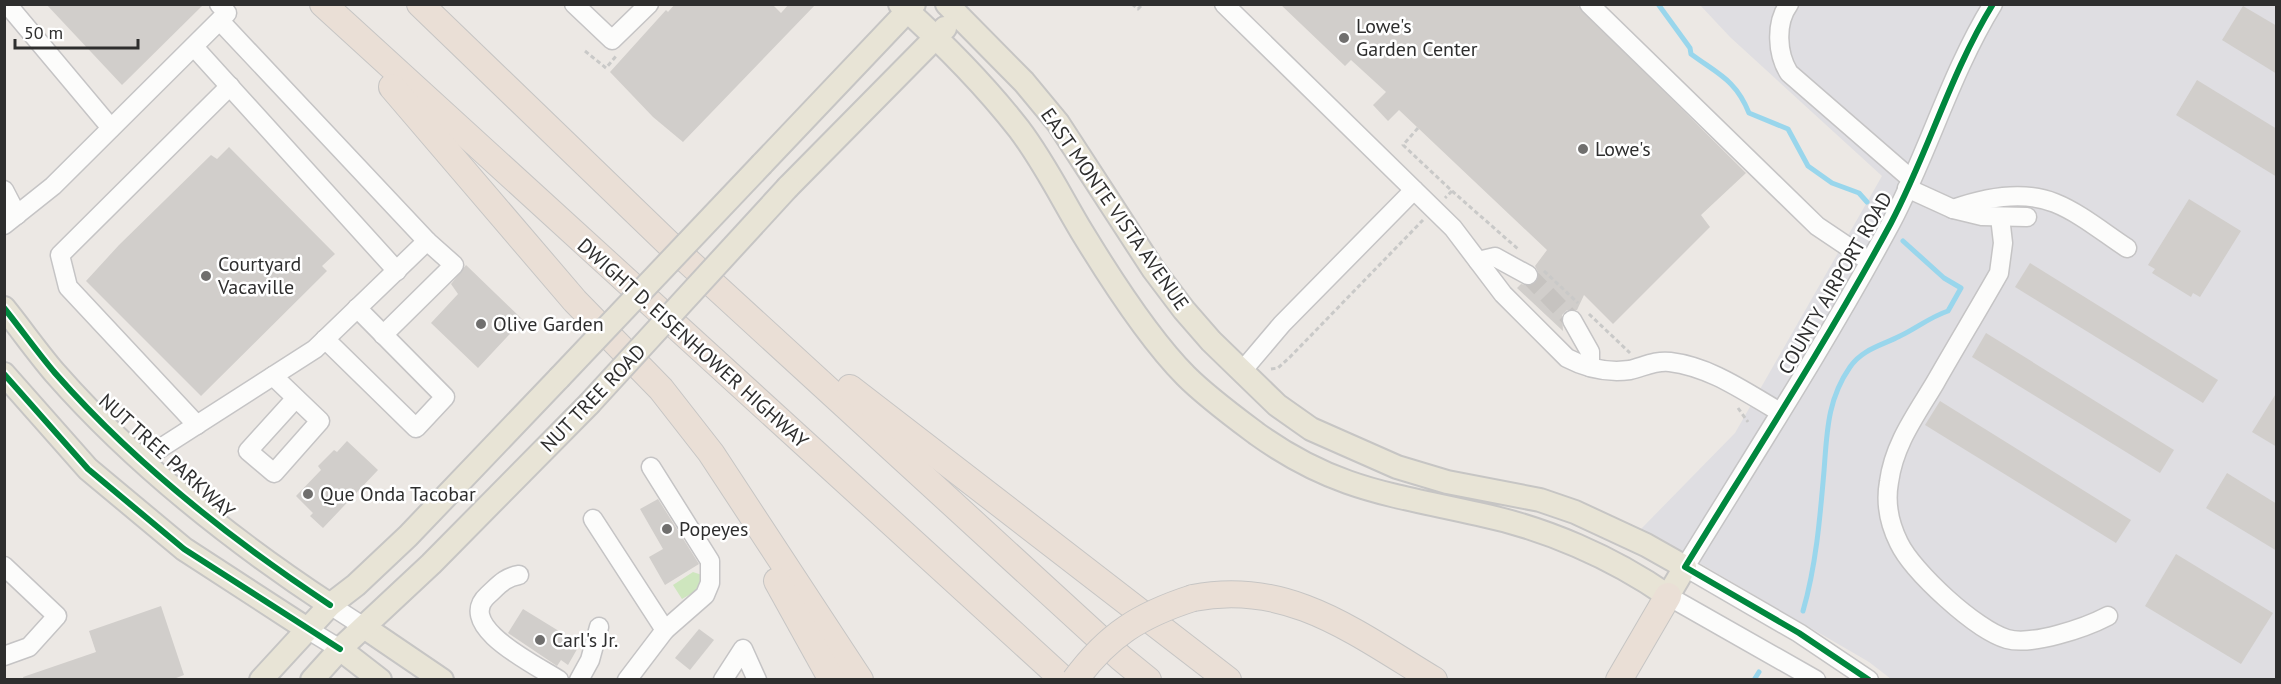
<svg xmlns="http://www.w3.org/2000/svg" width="2281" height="684" viewBox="0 0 2281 684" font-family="'PT Sans',sans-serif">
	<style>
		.airport { fill: #dfdee2 }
		.green { fill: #cee6be }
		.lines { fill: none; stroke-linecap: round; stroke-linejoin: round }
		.stream { stroke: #99d6ec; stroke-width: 5 }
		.building { fill: #d1cecb }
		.minor-tunnel { stroke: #c6c3c0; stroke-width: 18; stroke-dasharray: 18 9; stroke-linecap: butt }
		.minor-casing { stroke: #c5c4c5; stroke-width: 21 }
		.major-casing { stroke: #c6c5c4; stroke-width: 26 }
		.highway-casing { stroke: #c6c5c4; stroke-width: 28 }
		.path { stroke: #c9c9c8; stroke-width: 3; stroke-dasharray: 4.5 3; stroke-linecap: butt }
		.minor { stroke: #fcfcfb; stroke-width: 18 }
		.major { stroke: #e8e4d6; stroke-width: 22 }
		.highway { stroke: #eadfd6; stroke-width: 26 }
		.major-bridge-casing { stroke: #c6c5c4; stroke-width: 26; stroke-linecap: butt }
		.highway-bridge-casing { stroke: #c6c5c4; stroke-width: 28; stroke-linecap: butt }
		.major-bridge { stroke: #e8e4d6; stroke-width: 22 }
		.highway-bridge { stroke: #eadfd6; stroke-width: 26 }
		.cycleway-casing { stroke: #fff; stroke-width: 10 }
		.cycleway { stroke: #00873e; stroke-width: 6 }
		.poi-dot { fill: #706f6e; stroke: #fff; stroke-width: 2 }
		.labels { text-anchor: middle; stroke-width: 5; stroke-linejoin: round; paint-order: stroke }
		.poi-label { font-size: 20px; fill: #2e2e2e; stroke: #fff; text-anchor: start }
		.street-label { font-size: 20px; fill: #2e2e2e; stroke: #fff }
	</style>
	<rect width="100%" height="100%" fill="#ece8e4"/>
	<polygon class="airport" points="1700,5 2276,5 2276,679 1891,679 1869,662 1641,529 1735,433 1882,176 1730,37"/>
	<path class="green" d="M 693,572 L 705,576 C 701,589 693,593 682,599 L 673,585 Z"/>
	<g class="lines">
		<g class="stream">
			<path d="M 1658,4 L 1690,48 L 1691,54 C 1718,74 1736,80 1749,113 L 1788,129 L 1808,166 L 1832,183 L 1859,193 L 1867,202"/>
			<path d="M 1803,611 C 1816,566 1820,518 1824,471 C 1827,433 1827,400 1850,367 C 1862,349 1883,345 1900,336 C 1917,328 1930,317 1948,311 L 1961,288 L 1944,278 L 1903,241"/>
			<polyline points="1754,680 1759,672"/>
		</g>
	</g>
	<g class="building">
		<polygon points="46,4 204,4 122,85"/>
		<polygon points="675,4 772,4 781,13 789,4 816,4 683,142 653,117 610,72 666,10 668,12"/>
		<polygon points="1280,4 1576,4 1746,173 1701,215 1710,227 1613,324 1584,295 1577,310 1567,310 1562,315 1563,331 1517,288 1521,284 1529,286 1538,281 1539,274 1535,266 1547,250 1399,110 1388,121 1373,105 1386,92 1351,60 1345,66"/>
		<polygon points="2243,6 2277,26 2277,74 2222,40"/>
		<polygon points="2197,80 2277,129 2277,177 2176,115"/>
		<polygon points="229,147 335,254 322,266 327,271 201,396 86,281 119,245 211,155 217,159"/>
		<polygon points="2189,199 2241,231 2200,297 2193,293 2191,297 2152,273 2155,269 2148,265"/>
		<polygon points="2030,263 2218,380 2203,403 2015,287"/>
		<polygon points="466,265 523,320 478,368 431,323 458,294 451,284"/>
		<polygon points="1986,333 2174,450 2160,473 1972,357"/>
		<polygon points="2277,392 2277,447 2252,432"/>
		<polygon points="1940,401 2131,520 2116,543 1925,425"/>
		<polygon points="347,441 378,470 323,528 310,516 313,513 296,496 321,470 318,466 334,450 337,452"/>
		<polygon points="2227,473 2277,504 2277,551 2206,508"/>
		<polygon points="658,499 699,564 665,585 649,557 663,549 640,509"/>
		<polygon points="2176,554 2273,613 2241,664 2145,606"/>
		<polygon points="161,606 184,675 171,680 24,680 23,677 96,652 89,631"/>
		<polygon points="523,609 580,644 568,665 561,660 557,666 508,633"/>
		<polygon points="699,629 714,640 690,670 675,658"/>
	</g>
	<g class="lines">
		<polyline class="minor-tunnel" points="1528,275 1572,320"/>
		<defs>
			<g id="minor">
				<polyline points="7,4 111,128"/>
				<polyline points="574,4 612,40 649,4"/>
				<path d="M 1224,4 L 1453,228 L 1503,294 L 1567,358 C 1586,368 1608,373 1630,370 C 1643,367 1656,360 1670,362 C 1711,367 1745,392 1780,412"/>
				<polyline points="1589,4 1817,226 1869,261"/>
				<path d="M 1789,4 C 1775,23 1777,54 1789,73 L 1911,179"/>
				<polyline points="194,47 397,271"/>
				<path d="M 1907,188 L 1953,209 C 1984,198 2023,190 2055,203 C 2080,213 2104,233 2127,248"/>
				<polyline points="4,190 17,215"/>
				<polyline points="1953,209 1982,216 2027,217"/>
				<path d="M 2000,217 L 2003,243 L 1999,273 C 1978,310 1956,346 1935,383 C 1916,415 1894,444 1889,482 C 1885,504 1889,523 1899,543 C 1913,572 1976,630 2007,639 C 2032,646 2085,628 2108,616"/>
				<polyline points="4,225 53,186 227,13 219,4"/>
				<polyline points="1478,261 1495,257 1528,275"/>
				<polyline points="1572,320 1590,352 1590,367"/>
				<polyline points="383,335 454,265 427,241"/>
				<polyline points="325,339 416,428 445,397 357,308"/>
				<polyline points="1243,370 1282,324 1414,190"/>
				<polyline points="273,376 320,421 274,473 248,451 296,398"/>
				<polyline points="197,425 68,287 60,255 230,86"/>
				<polyline points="142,460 315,349 427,241 220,21"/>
				<polyline points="651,467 710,561 710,583 705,595 665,630"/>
				<polyline points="593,519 665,630 627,680"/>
				<polyline points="4,566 57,616 29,647 4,656"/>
				<path d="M 519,575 C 505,577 498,586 488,595 C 453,626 538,666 559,680"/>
				<polyline points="1668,596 1816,680"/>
				<polyline points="330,605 364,627"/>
				<polyline points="307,629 340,649"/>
				<polyline points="579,680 590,660 599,627"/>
				<polyline points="723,680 743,649 757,680"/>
				<path d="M 1869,680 L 1799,633 L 1685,567 C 1755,453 1828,340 1891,223 C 1929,151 1950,74 1993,4"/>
			</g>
			<g id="major">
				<path d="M 900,4 C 942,42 984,84 1019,129 C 1044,162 1061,197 1082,232 C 1110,278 1149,339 1186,376 C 1207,397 1233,416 1257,434 C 1334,489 1389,494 1478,514 C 1545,528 1612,557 1668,596 L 1685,567 L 1646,545 L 1575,512 L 1540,500 L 1447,482 L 1397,467 L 1311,429 L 1277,405 L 1211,341 L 1184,310 L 1153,269 L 1058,123 L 1024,82 L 947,4"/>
				<polyline points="762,164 914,4"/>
				<polyline points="788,187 945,28"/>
				<path d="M 4,308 C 21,329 37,352 55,373 C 134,463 230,539 330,605"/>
				<polyline points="4,374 88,469 184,549 307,629"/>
				<polyline points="364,627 442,680"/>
				<polyline points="340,649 380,680"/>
				<polyline points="261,680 330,605 356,585 408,536 559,378"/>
				<polyline points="312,680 340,649 431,564 589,404"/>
			</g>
			<g id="highway">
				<polyline points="323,4 1064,680"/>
				<polyline points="420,4 669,244 1121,658 1148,680"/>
				<polyline points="392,87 575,301 661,389 711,453 860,680"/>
				<polyline points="850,388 1228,680"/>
				<polyline points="777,581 832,680"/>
				<path d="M 1193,598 C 1288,579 1356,633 1434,680"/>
				<polyline points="1619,680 1668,596"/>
			</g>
		</defs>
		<use href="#minor" class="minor-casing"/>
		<use href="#major" class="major-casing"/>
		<use href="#highway" class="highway-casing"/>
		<g class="path">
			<polyline points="1132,4 1138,9 1143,4"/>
			<polyline points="585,51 606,68 617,55"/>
			<polyline points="1418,128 1403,145 1452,191 1445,198"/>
			<polyline points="1452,191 1518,249"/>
			<polyline points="1544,271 1578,303"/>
			<polyline points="1589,314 1630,353"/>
			<polyline points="1271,369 1278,368 1290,357 1423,220"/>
			<polyline points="1738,408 1748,422"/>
		</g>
		<use href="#minor" class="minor"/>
		<use href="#major" class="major"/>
		<use href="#highway" class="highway"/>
		<defs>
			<g id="major-bridge">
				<polyline points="559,378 762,164"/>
				<polyline points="589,404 788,187"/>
			</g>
			<path id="highway-bridge" d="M 1075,680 C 1108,635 1140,615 1193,598"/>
		</defs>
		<use href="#major-bridge" class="major-bridge-casing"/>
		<use href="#highway-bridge" class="highway-bridge-casing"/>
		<use href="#major-bridge" class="major-bridge"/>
		<use href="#highway-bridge" class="highway-bridge"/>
		<defs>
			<g id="cycleway">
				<path d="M 4,308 C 21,329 37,352 55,373 C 134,463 230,539 330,605"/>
				<polyline points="4,374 88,469 184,549 340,649"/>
				<path d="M 1869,680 L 1799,633 L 1685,567 C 1755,453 1828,340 1891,223 C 1929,151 1950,74 1993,4"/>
			</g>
		</defs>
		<use href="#cycleway" class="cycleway-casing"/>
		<use href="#cycleway" class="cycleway"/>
	</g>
	<g class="poi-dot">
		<circle cx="1344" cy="38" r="6"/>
		<circle cx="1583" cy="149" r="6"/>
		<circle cx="206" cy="276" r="6"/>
		<circle cx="481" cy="324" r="6"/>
		<circle cx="308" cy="494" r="6"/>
		<circle cx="667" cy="529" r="6"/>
		<circle cx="540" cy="640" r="6"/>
	</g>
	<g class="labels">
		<g class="poi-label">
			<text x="1356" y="33">Lowe's<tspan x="1356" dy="23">Garden Center</tspan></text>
			<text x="1595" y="156">Lowe's</text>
			<text x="218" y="271">Courtyard<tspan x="218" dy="23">Vacaville</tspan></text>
			<text x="493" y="331">Olive Garden</text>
			<text x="320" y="501">Que Onda Tacobar</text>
			<text x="679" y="536">Popeyes</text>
			<text x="552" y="647">Carl's Jr.</text>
		</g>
		<g class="street-label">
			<text transform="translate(1115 209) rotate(55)" y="7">EAST MONTE VISTA AVENUE</text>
			<text transform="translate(1835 283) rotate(-60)" y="7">COUNTY AIRPORT ROAD</text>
			<text transform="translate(693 343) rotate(42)" y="7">DWIGHT D. EISENHOWER HIGHWAY</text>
			<text transform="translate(593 398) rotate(-46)" y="7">NUT TREE ROAD</text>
			<text transform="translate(167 456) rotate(42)" y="7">NUT TREE PARKWAY</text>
		</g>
	</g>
	<rect width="2281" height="684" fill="none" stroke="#2e2e2e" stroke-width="12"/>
	<path d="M15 39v9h123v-9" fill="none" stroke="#2e2e2e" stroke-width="3"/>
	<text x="24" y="39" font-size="18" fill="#2e2e2e" stroke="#ffffff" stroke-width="4.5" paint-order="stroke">50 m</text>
</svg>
